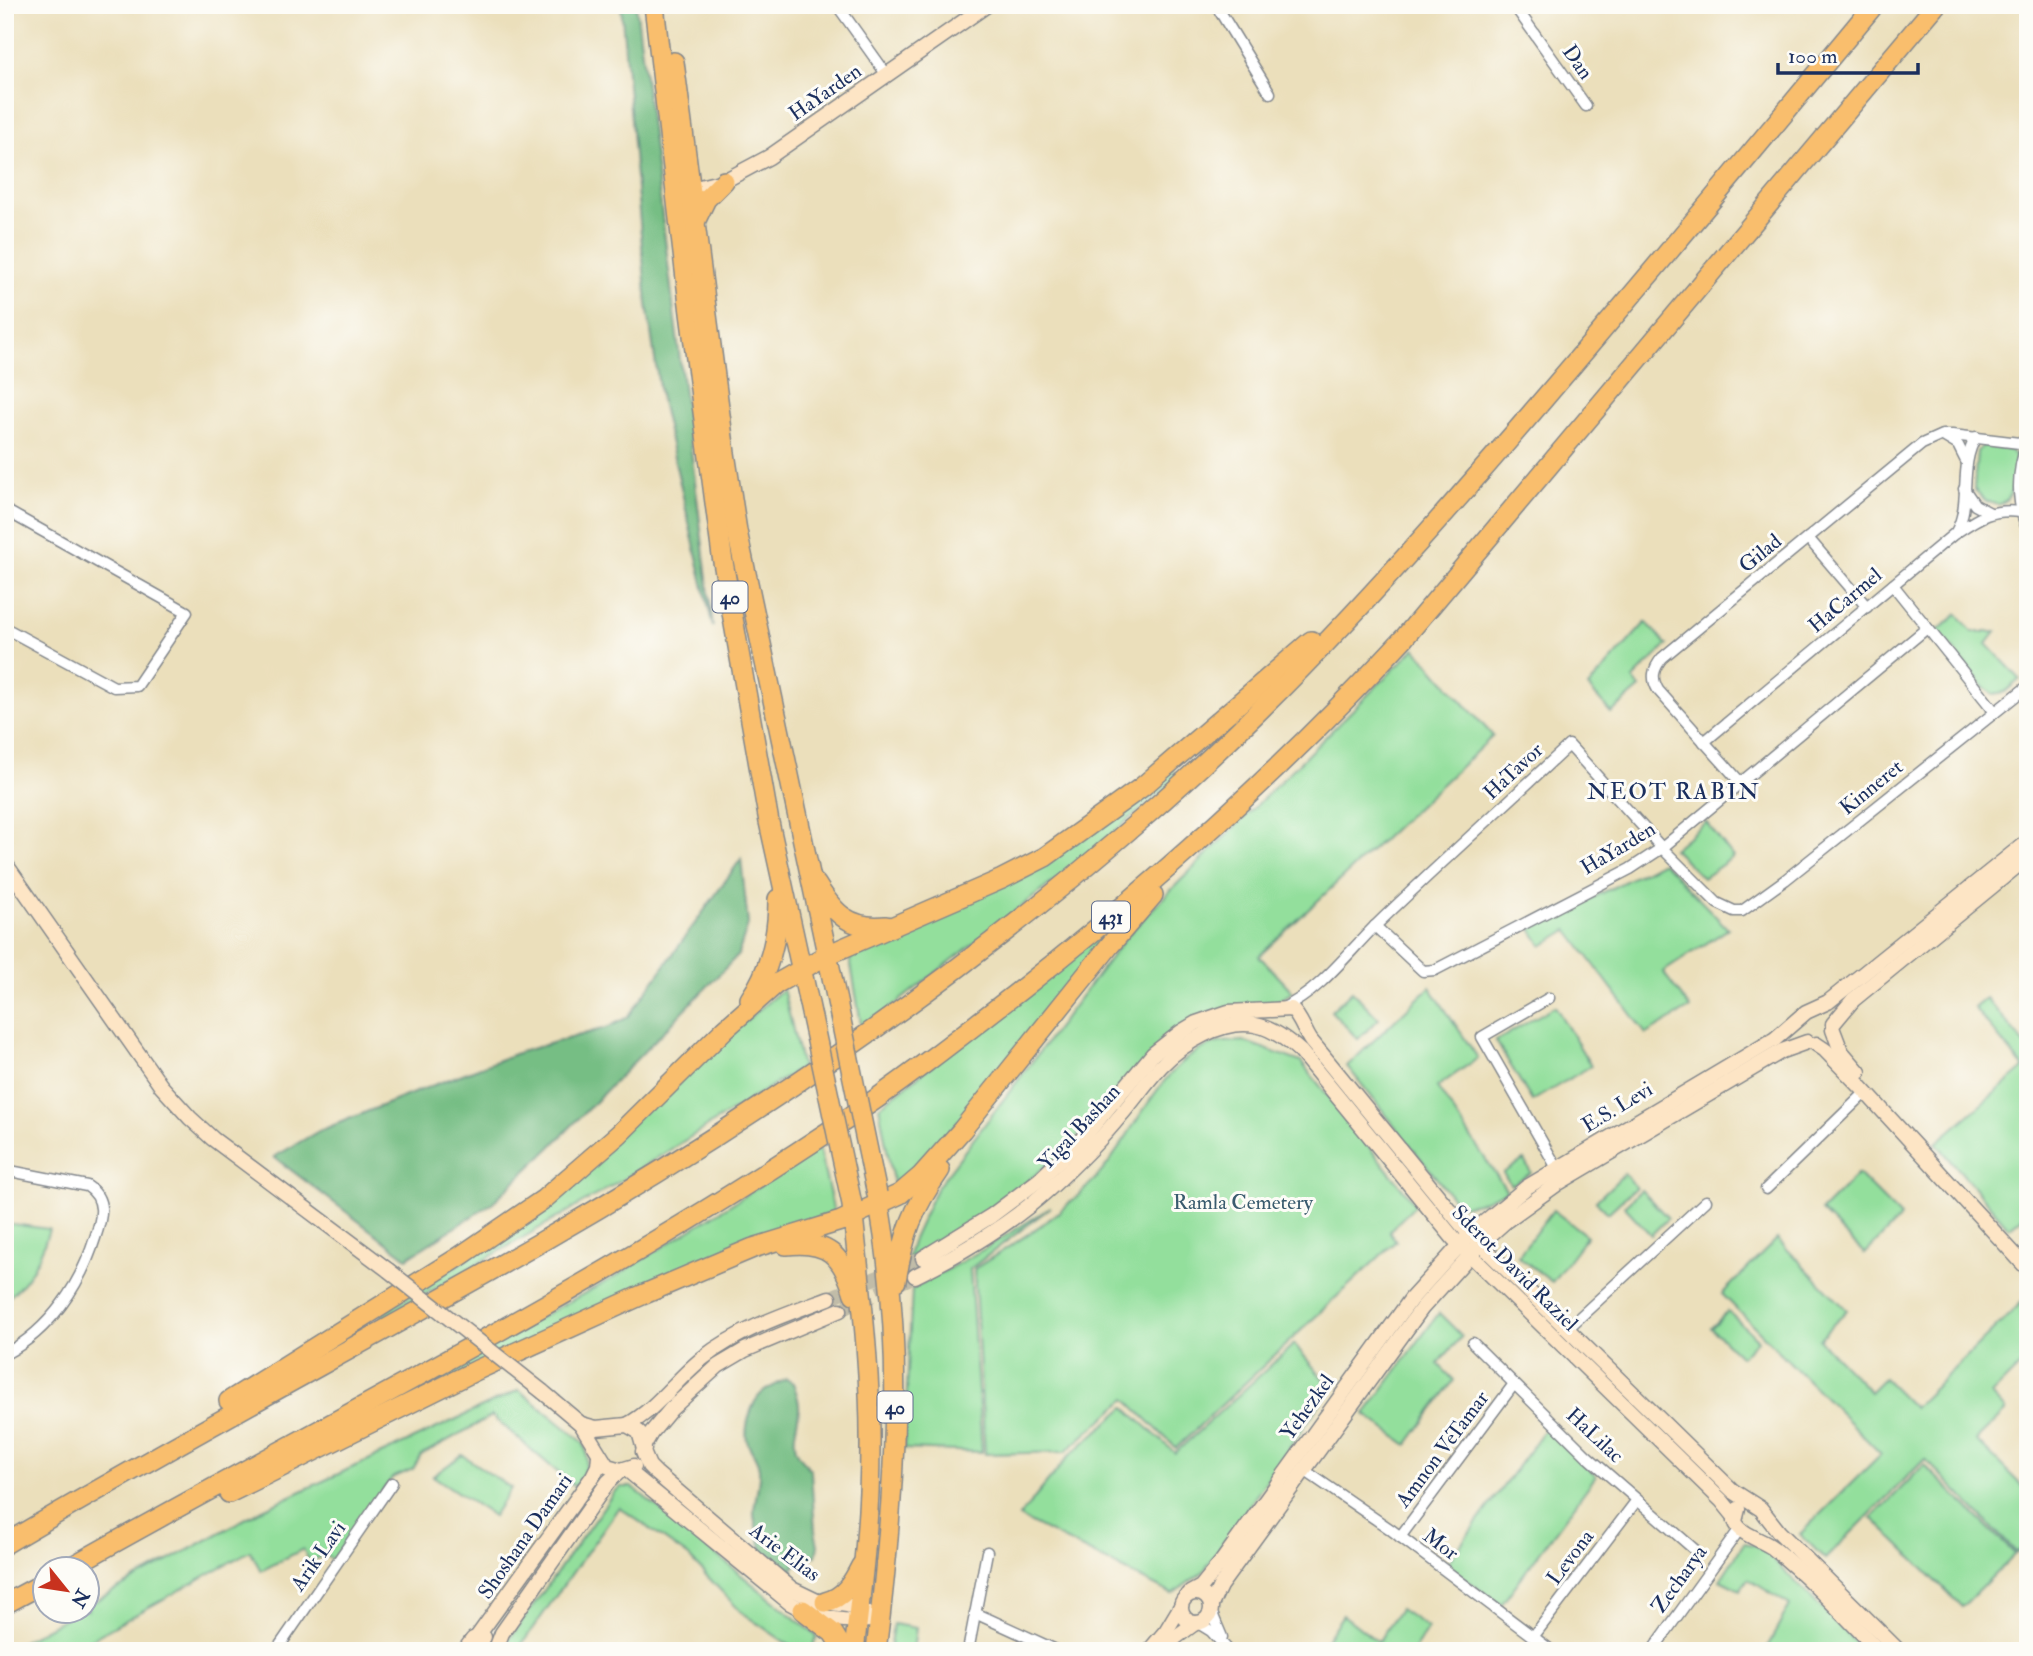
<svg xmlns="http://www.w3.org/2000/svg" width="2033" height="1656" viewBox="0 0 2033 1656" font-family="'IM FELL Double Pica',serif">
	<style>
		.green { fill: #93df9c; stroke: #57877d; stroke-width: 2 }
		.forest { fill: #76be84; stroke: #487671; stroke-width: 2 }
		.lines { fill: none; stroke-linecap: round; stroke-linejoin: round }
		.secondary-tunnel { stroke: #c1bca8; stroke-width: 14; stroke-dasharray: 14 7; stroke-linecap: butt }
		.street-casing { stroke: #83878c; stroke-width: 13 }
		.secondary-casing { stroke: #83878c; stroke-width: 17 }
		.highway-casing { stroke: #83878c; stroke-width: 22 }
		.street { stroke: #fff; stroke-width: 10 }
		.secondary { stroke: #fde5c5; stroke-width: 14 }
		.highway { stroke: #f9be6d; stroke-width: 19 }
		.secondary-bridge-casing { stroke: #83878c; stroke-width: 17; stroke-linecap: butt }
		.highway-bridge-casing { stroke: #83878c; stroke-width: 22; stroke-linecap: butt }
		.secondary-bridge { stroke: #fde5c5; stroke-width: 14 }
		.highway-bridge { stroke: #f9be6d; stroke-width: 19 }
		.labels { text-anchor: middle; stroke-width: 6; stroke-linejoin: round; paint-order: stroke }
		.shield { fill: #fdfcf7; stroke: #5f6c8c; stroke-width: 2 }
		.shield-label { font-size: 19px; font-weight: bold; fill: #1b2f5e }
		.street-label { font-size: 21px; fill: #1b2f5e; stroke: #fdfcf7 }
		.park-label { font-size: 21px; fill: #395b6e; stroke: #fdfcf7 }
		.neighbourhood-label { font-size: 23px; letter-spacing: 2px; fill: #1b2f5e; stroke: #fdfcf7 }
	</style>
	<rect width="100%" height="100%" fill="#fdfcf7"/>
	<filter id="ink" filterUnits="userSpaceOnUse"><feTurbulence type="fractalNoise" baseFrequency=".0143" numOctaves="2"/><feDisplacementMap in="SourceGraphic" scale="14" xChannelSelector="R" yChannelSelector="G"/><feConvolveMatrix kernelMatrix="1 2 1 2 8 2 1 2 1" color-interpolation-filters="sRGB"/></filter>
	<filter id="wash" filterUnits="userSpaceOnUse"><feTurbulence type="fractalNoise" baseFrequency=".00686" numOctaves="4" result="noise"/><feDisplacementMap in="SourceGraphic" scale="28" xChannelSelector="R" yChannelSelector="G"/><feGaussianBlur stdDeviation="1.57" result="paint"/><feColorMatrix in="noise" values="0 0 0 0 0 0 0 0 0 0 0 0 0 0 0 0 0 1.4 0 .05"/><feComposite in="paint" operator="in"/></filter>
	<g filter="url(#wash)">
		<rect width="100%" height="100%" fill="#ebdfbb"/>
		<g class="green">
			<path d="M 1984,446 L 2010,450 L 2016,456 C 2015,474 2017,497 1998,505 L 1986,501 L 1974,489 L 1977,451 Z"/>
			<polygon points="1958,614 1972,632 1996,632 1987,644 2020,679 2005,692 1993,694 1984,688 1938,630"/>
			<polygon points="1646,622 1667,645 1633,679 1640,688 1611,713 1588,687"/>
			<polygon points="1415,648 1493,736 1259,956 1293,992 1267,1007 1204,1015 1054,1159 1007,1199 907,1259 913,1239 936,1189 1126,937 1163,898"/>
			<polygon points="1173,769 1178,778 1071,868 862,1030 849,953 1036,869"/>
			<polygon points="1706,822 1733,857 1703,878 1673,849"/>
			<polygon points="1663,862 1728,929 1663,972 1690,1008 1646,1034 1568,930 1542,946 1531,929"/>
			<polygon points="1102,931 1113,933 925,1162 894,1187 879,1107"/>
			<polygon points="1430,987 1478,1058 1437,1087 1507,1191 1478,1203 1463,1206 1454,1200 1347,1066"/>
			<polygon points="783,989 802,1067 617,1183 381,1320 382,1314 468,1258"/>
			<polygon points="1352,991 1379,1019 1358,1039 1331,1011"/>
			<polygon points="1986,998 2028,1048 2028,1212 2009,1228 1936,1143 2024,1068 1974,1008"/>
			<polygon points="1555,1006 1591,1066 1532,1101 1496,1041"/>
			<path d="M 1243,1041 L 1301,1062 L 1416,1205 L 1389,1231 L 1396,1241 L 1176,1448 L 1126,1399 L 1065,1452 L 985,1454 L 974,1269 C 1018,1241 1062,1215 1098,1176 C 1134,1136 1161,1058 1217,1043 C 1225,1041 1235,1042 1243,1041 Z"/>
			<polygon points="819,1149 834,1212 668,1276 375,1415 373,1407 615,1277"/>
			<polygon points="1524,1160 1531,1173 1511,1185 1503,1173"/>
			<polygon points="1624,1174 1636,1187 1608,1213 1596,1201"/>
			<polygon points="1858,1174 1901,1217 1865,1254 1821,1211"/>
			<polygon points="1641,1190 1668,1218 1651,1235 1624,1206"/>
			<polygon points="1051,1207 970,1269 982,1452 904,1449 912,1289 986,1248"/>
			<polygon points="1553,1210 1587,1236 1552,1282 1518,1256"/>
			<path d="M 5,1223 L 49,1229 C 42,1255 28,1284 5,1300 Z"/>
			<polygon points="1777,1239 1847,1310 1819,1339 1870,1392 1884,1378 1914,1408 2028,1296 2028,1358 1991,1395 2006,1411 1976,1440 2028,1492 2028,1543 2017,1553 1925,1459 1825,1559 1800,1534 1881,1454 1722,1294"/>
			<polygon points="1728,1311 1758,1340 1741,1357 1711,1328"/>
			<polygon points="1439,1313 1462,1336 1438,1364 1454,1380 1407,1445 1365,1414"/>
			<polygon points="1294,1344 1331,1388 1203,1572 1172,1594 1019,1517 1069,1456 1125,1407 1175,1453"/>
			<path d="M 519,1390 L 583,1442 C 591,1460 585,1472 575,1487 L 492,1416 L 421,1455 L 413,1469 L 392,1478 L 332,1560 L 324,1555 L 310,1562 L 303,1549 L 261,1571 L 250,1551 L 70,1651 L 5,1651 L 78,1611 L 88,1610 L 88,1605 L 263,1509 Z"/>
			<polygon points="1545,1429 1596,1476 1501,1605 1446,1565"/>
			<polygon points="462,1455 511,1488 493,1516 433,1476"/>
			<polygon points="1924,1465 2015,1554 1962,1607 1872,1518"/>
			<polygon points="621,1487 631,1487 637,1491 817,1636 812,1651 798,1651 742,1613 689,1557 619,1507 517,1651 501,1651 615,1491"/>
			<polygon points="1744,1543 1754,1545 1766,1552 1864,1651 1765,1651 1790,1605 1748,1579 1740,1590 1720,1580"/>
			<polygon points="1400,1609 1428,1628 1413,1651 1318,1651 1343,1615 1378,1642"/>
			<polygon points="893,1624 916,1628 913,1651 889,1651"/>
		</g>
		<g class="forest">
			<polygon points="621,5 636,5 713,627 661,401 647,304"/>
			<polygon points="741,859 748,924 738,955 550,1148 491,1204 407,1258 274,1157 319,1131 426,1088 520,1052 609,1027 628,1017"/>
			<path d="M 786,1379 L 793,1383 C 796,1392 800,1400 799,1410 C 798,1423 792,1436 796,1449 C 799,1458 807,1463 811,1472 L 815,1531 L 818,1545 L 816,1556 L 802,1557 L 792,1569 L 795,1580 L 756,1549 L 762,1549 C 760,1536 754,1526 754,1512 C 755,1497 760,1484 759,1469 C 758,1458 752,1453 748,1444 C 743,1431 751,1402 762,1393 C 769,1387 779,1384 786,1379 Z"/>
		</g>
	</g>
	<g filter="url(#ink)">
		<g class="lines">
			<g class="secondary-tunnel">
				<polyline points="829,1298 923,1258"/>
				<polyline points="840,1310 915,1276"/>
			</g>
			<defs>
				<g id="street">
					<polyline points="837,5 887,75"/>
					<polyline points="1216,5 1270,93"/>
					<polyline points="1514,5 1586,106"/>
					<polyline points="1943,436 1958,445 1966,461"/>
					<path d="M 2028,442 C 2016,470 2016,503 2028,531"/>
					<polyline points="1964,489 1975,505 1990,513"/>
					<polyline points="5,510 187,612 137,686 114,687 5,628"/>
					<path d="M 1956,532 C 1972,504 1958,467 1976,437"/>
					<polyline points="1808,538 1867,607"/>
					<polyline points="1893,585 1995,712"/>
					<path d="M 1704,742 L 1954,534 C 1978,518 1991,508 2021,512"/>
					<path d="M 1741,783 L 1658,690 C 1651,678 1653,669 1662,658 L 1922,444 L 1942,435 L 1952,435 L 2028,444"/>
					<polyline points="1375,926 1423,971 1435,970 1630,869 1662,848 1927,628"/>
					<polyline points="1549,998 1482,1037 1561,1175"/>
					<path d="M 1283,1008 C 1319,992 1347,954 1374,927 C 1438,865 1504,806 1569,745 L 1662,848 L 1717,903 L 1734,911 L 1742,911 L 1785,880 L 2028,686"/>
					<path d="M 5,1170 L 87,1186 C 107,1199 102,1218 95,1238 C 80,1286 50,1330 5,1354"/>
					<polyline points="1766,1189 1866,1092"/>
					<polyline points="1567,1329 1706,1201"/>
					<polyline points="1473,1343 1587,1456 1695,1550"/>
					<polyline points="1304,1470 1390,1529 1552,1651"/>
					<polyline points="1400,1537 1514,1384"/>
					<polyline points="1211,1611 1222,1637"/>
					<polyline points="975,1613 1058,1651"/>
					<polyline points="1198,1623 1211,1631 1229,1651"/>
					<polyline points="1533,1637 1637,1500"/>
					<polyline points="276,1651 392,1483"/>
					<polyline points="968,1651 987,1552"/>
					<polyline points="1652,1651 1739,1530"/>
				</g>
				<g id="secondary">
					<polyline points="683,191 724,181 769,157 987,5"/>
					<polyline points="5,863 161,1086 190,1118 213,1139 388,1270"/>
					<polyline points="1833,1024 1853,1000 2028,857"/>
					<polyline points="1833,1030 1841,1051 1859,1072"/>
					<polyline points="1816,1044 1825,1050 1861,1087 2028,1269"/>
					<path d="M 923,1258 L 991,1216 L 1039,1180 L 1083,1138 L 1153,1054 L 1181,1032 L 1196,1023 L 1228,1012 L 1291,1009 C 1300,1016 1304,1031 1311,1041 L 1465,1229 L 1733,1491 L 1761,1509 L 1779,1532 L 1899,1651"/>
					<path d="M 915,1276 C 962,1253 1010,1224 1049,1189 C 1074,1166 1099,1142 1120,1116 C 1134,1100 1146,1082 1161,1066 C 1183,1043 1222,1019 1255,1025 C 1272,1028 1288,1040 1301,1052 L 1454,1239 L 1722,1501 L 1735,1517"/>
					<polyline points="543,1392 581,1424 607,1466 621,1470 634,1466"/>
					<polyline points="581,1424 596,1428 627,1425 639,1432 644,1449"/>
					<path d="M 627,1425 C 657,1409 677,1378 703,1358 C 740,1329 786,1314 829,1298"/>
					<polyline points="644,1445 651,1433 671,1409 718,1366 745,1350 840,1310"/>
					<polyline points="643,1452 649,1466 656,1473 792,1589 817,1601 847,1605 866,1612"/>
					<path d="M 626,1469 L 790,1603 C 819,1620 847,1623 880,1619"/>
					<path d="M 1738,1509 L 1735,1521 C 1740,1535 1761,1539 1773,1548 C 1811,1579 1845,1616 1879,1651"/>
					<circle cx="1196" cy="1608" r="15"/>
					<polyline points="1190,1593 1201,1587 1222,1561 1411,1299 1470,1234 1527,1187 1775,1039 1806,1012 1828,1002 2028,841"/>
					<polyline points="1211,1605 1220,1586 1422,1308 1480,1244 1507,1220 1557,1184 1782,1051 1807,1042"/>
					<polyline points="477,1637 593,1476 598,1466 599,1455"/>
					<polyline points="497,1646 502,1633 608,1482 621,1470"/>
					<polyline points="464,1651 473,1639 484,1637"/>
					<polyline points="1149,1651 1166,1631 1181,1606"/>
					<polyline points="1162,1651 1176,1637 1195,1623"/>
				</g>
				<g id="highway">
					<polyline points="654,5 690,313 722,556 769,822 808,999"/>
					<polyline points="674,62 725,453 737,531 833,982"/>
					<polyline points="695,222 706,199 724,181"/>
					<path d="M 816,884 C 834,913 849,930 886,926"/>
					<path d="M 750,999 C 771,969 778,935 778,899"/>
					<path d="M 852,1205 C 860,1286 871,1367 870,1449 C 870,1517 862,1584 854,1651"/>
					<path d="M 786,1245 C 828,1240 842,1255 854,1294"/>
					<path d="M 896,1281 C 904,1234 912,1210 940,1170"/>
					<polyline points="229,1401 459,1257 544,1199 619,1134 725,1029 776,984 827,955 1002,879 1045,857 1142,787 1311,641"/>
					<polyline points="229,1493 477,1370 642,1295 753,1248 841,1221 900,1194 921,1176 962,1130 1110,945 1153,895"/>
					<path d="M 5,1544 C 182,1439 363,1344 541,1242 C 753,1120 958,979 1143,818 C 1289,692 1417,547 1542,401 C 1654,270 1764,138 1874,5"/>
					<path d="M 69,1568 C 324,1424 587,1293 831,1130 C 897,1086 960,1037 1023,988 C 1159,881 1287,765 1404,638 L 1936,5"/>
					<path d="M 825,1602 C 844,1598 853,1582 861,1566"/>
					<polyline points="5,1604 46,1582"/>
					<polyline points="803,1610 833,1633 844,1651"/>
					<path d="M 876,1651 C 895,1499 906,1345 877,1194"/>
				</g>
			</defs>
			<use href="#street" class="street-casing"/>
			<use href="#secondary" class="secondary-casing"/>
			<use href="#highway" class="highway-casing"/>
			<use href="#street" class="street"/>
			<use href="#secondary" class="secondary"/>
			<use href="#highway" class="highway"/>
			<defs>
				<polyline id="secondary-bridge" points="388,1270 543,1392"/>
				<g id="highway-bridge">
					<polyline points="833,982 877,1194"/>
					<polyline points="808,999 852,1204"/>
				</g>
			</defs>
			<use href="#secondary-bridge" class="secondary-bridge-casing"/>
			<use href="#highway-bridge" class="highway-bridge-casing"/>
			<use href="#secondary-bridge" class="secondary-bridge"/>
			<use href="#highway-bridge" class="highway-bridge"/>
		</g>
	</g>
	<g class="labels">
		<g class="shield">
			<rect x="712.5" y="581.5" width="35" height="31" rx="5"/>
			<rect x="1092" y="901.5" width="38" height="31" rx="5"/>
			<rect x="877.5" y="1391.5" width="35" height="31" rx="5"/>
		</g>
		<g class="shield-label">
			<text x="730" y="604">40</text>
			<text x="1111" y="924">431</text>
			<text x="895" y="1414">40</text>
		</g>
		<g class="street-label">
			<text transform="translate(1578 62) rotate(55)" y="7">Dan</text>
			<text transform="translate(825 92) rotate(-35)" y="7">HaYarden</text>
			<text transform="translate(1760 553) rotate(-39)" y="7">Gilad</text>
			<text transform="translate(1845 600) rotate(-40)" y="7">HaCarmel</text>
			<text transform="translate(1513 771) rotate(-43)" y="7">HaTavor</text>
			<text transform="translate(1871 787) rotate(-39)" y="7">Kinneret</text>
			<text transform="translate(1618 848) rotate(-31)" y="7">HaYarden</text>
			<text transform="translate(1617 1107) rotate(-31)" y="7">E.S. Levi</text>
			<text transform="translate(1079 1127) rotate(-47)" y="7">Yigal Bashan</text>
			<text transform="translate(1515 1268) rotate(45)" y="7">Sderot David Raziel</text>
			<text transform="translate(1307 1407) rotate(-54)" y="7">Yehezkel</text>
			<text transform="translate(1595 1435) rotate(43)" y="7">HaLilac</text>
			<text transform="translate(1442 1449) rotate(-53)" y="7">Amnon VeTamar</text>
			<text transform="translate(525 1536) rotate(-55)" y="7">Shoshana Damari</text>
			<text transform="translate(1441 1544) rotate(37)" y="7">Mor</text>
			<text transform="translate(785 1552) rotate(37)" y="7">Arie Elias</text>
			<text transform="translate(318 1556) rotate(-55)" y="7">Arik Lavi</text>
			<text transform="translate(1570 1557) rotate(-53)" y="7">Levona</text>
			<text transform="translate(1679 1579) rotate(-54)" y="7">Zecharya</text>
		</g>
		<g class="park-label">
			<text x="1243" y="1209">Ramla Cemetery</text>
		</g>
		<g class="neighbourhood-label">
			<text x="1674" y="799">NEOT RABIN</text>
		</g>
	</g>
	<rect width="2033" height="1656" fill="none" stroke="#fdfcf7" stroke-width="28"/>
	<g transform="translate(66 1590) rotate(120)"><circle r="33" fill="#fdfcf7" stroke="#a3aaba" stroke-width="2"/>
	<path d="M0-5L12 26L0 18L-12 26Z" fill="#c8321e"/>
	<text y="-10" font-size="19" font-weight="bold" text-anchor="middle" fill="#1b2f5e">N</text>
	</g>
	<path d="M1778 63v10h140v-10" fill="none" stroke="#1b2f5e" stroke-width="3.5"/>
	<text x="1788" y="63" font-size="21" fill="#1b2f5e" stroke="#fdfcf7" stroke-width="5" paint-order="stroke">100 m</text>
</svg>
